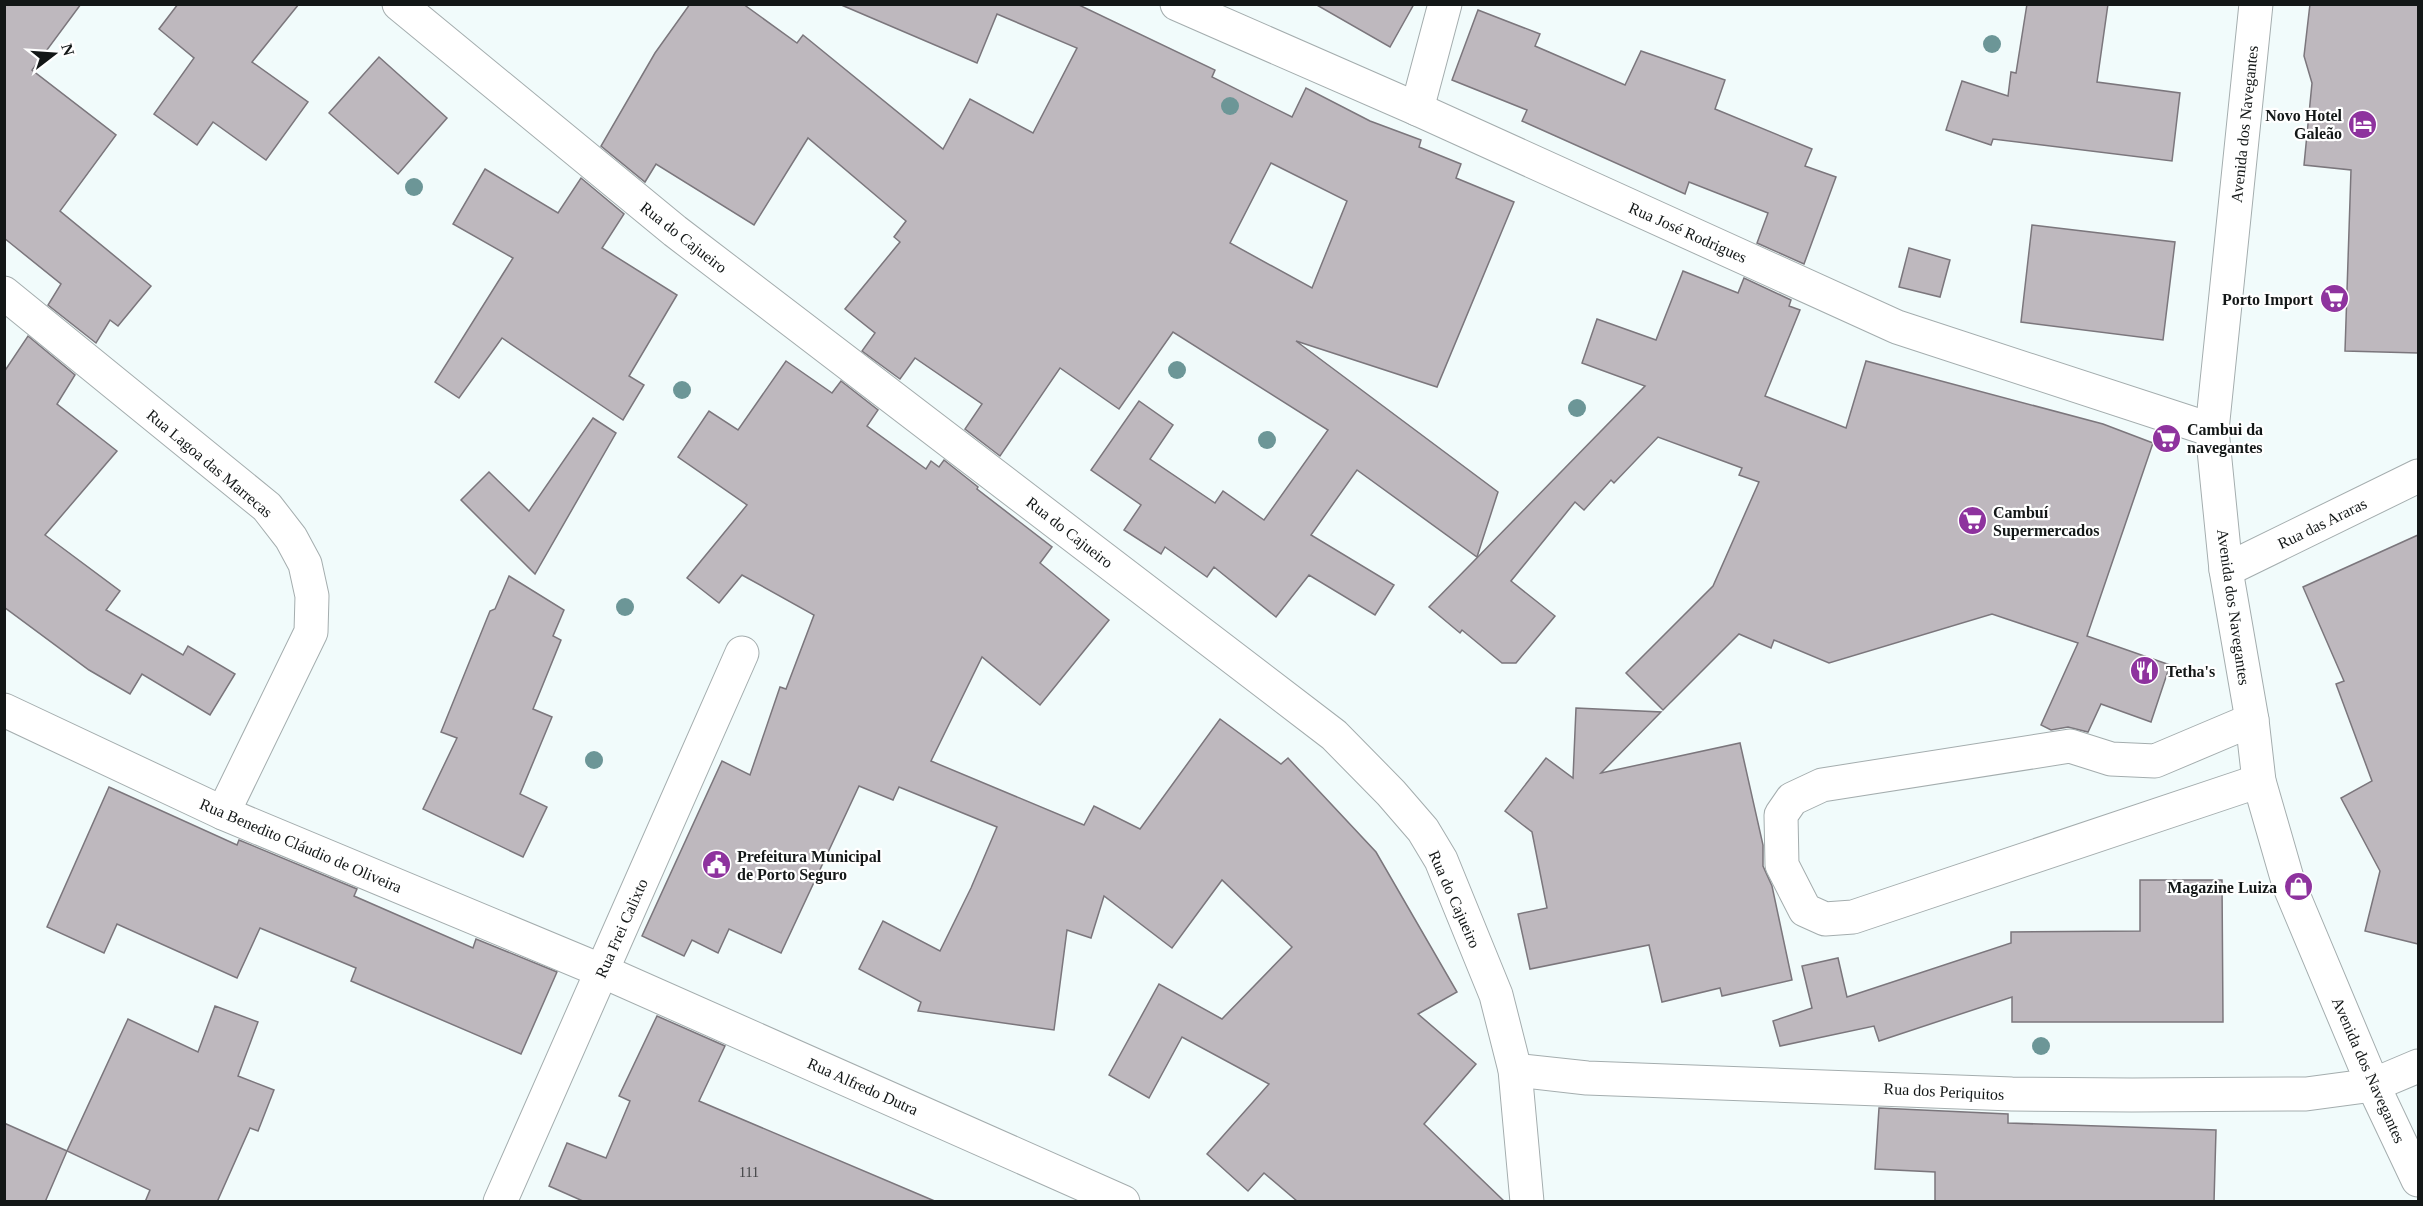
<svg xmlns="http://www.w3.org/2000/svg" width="2423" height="1206" viewBox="0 0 2423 1206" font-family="Georgia,serif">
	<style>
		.building { fill: #beb8be; stroke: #7b767c; stroke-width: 1.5; fill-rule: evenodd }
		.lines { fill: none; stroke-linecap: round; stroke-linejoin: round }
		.minor-casing { stroke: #a4adae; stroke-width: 35 }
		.major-casing { stroke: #a4adae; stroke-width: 35 }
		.minor { stroke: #fff; stroke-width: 33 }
		.major { stroke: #fff; stroke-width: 33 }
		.tree { fill: #6c9697 }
		.labels { text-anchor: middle; stroke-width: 4.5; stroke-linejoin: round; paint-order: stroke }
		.number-label { font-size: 14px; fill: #3e3f41 }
		.poi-label { font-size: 16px; font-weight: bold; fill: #131717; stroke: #fff; text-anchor: start }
		.street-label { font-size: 16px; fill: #131717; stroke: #fff }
	</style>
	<rect width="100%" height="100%" fill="#f1fbfb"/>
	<g class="building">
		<polygon points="4,4 81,4 32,70 116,135 60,211 151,286 118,326 110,320 96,343 48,305 61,284 4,238"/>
		<polygon points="178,4 299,4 252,62 308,102 266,160 213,122 197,145 154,114 194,58 159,29"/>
		<path d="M 690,4 L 743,4 L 797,43 L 803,35 L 943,149 L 970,99 L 1033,133 L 1077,48 L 997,14 L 977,63 L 839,4 L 1077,4 L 1215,70 L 1212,77 L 1292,117 L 1306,88 L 1370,121 L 1421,140 L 1419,147 L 1461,164 L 1456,178 L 1514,202 L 1437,387 L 1296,341 L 1498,492 L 1477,557 L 1357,470 L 1311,535 L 1394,585 L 1375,615 L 1309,575 L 1276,617 L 1214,567 L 1207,577 L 1165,547 L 1161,554 L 1124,530 L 1141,505 L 1091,470 L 1139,401 L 1173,425 L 1150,459 L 1215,503 L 1223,491 L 1264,520 L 1328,430 L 1173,332 L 1119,409 L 1060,368 L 1000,456 L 965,429 L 982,404 L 915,358 L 900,379 L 862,351 L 875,333 L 845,309 L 900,242 L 894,237 L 906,221 L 808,138 L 754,225 L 656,164 L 645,182 L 601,146 L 655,53 ZM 1271,163 L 1347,201 L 1312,288 L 1230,243 Z"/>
		<polygon points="1315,4 1414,4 1390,47"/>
		<polygon points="2027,4 2108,4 2097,82 2180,93 2172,161 1993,139 1991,145 1946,130 1962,81 2008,96 2011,72 2016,73"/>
		<polygon points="2310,4 2418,4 2418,353 2345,351 2351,170 2304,165 2312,83 2304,56"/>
		<polygon points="1478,10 1540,34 1535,46 1625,85 1641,51 1725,80 1715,109 1812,149 1805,166 1836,177 1804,264 1757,243 1768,213 1689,182 1685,194 1522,121 1527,110 1452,80"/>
		<polygon points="379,57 447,118 398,174 329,113"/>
		<polygon points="485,169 558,213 581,178 624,214 602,248 677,295 629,376 644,385 623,420 502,338 459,398 435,382 513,258 453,224"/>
		<polygon points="2032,225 2175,242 2163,340 2021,322"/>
		<polygon points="1909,248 1950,260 1940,297 1899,287"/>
		<polygon points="1683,271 1738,293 1744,278 1791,300 1789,306 1800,310 1765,396 1846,428 1866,361 2103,424 2153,443 2087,636 2170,665 2151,722 2101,704 2088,732 2068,727 2051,730 2041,725 2078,643 1992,614 1829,663 1774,640 1771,648 1739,634 1663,710 1626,673 1713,586 1759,482 1739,475 1742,468 1658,437 1614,483 1611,480 1584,510 1575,502 1511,581 1555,616 1516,663 1502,663 1462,630 1460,633 1429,607 1645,386 1582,363 1597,319 1656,340"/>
		<polygon points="28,336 75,375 57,404 117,451 45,535 120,591 106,610 183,655 188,646 235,674 210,715 142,674 130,694 89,670 4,607 4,372"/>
		<polygon points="786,361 832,393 841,381 878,410 867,426 926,469 931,461 939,467 944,460 978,487 977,489 1052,547 1040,563 1109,620 1040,705 982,657 931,761 1084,825 1094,806 1140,829 1220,719 1281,764 1288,758 1376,852 1457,992 1418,1014 1476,1064 1424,1124 1505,1202 1297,1201 1264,1173 1248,1191 1207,1154 1269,1084 1182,1037 1149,1098 1109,1075 1159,984 1222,1019 1292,947 1222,880 1172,948 1104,896 1091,938 1067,930 1054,1030 918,1011 921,1002 859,969 883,921 940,951 971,888 997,827 899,787 893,800 859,786 781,953 729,929 718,953 692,940 684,956 642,936 722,761 750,775 780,687 786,689 814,615 742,575 719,603 687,578 747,505 678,457 709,411 738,430"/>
		<polygon points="593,418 616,433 535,574 461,500 489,472 529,511"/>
		<polygon points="2418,535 2418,944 2365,931 2380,871 2341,798 2372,781 2336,684 2344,681 2303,587"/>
		<polygon points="509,576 564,610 553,636 561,640 533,709 552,717 520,794 547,807 523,857 423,809 457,738 441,732 490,611 495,609"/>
		<polygon points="1576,708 1661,712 1601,773 1740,743 1763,845 1763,866 1772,886 1792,980 1722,996 1720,988 1662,1002 1649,945 1530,969 1518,914 1547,908 1532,832 1505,811 1546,758 1573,778"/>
		<polygon points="109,787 237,845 239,840 357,889 354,896 473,948 476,939 557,972 521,1054 351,981 356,968 260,928 237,978 117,924 104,953 47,927"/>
		<polygon points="2140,880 2222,880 2223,1022 2012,1022 2012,997 1879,1041 1874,1026 1780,1046 1773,1021 1812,1008 1802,966 1838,958 1847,997 2011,943 2011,932 2140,931"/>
		<polygon points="215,1006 258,1022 238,1076 274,1090 258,1131 250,1128 217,1202 145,1202 150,1190 67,1151 128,1019 198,1052"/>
		<polygon points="657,1016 725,1046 699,1101 937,1202 585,1202 549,1186 567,1143 606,1158 630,1101 619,1096"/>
		<polygon points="1879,1108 2008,1114 2008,1123 2216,1130 2214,1202 1935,1202 1935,1172 1875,1169"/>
		<polygon points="4,1123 67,1151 45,1202 4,1202"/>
	</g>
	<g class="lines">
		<defs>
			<g id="minor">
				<polyline points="399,4 675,231 1334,735 1391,793 1423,830 1441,860 1496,995 1515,1070 1527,1202"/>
				<polyline points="1177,4 1417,109 1897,327 2212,430"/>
				<polyline points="1417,109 1445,4"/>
				<polyline points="4,293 267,507 291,538 305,564 312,596 311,632 223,813"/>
				<polyline points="2226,570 2418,476"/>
				<polyline points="4,710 223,813 602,971 1123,1202"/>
				<polyline points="2252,720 2155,761 2111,759 2070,746 1822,785 1792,799 1781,815 1782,865 1805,910 1825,919 1853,917 2259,781"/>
				<polyline points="1515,1070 1587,1078 2012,1094 2132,1095 2306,1094 2373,1085 2418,1066"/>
				<polyline points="500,1202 742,653"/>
			</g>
			<polyline id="major" points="2256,4 2212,430 2226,570 2252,720 2259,781 2289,885 2373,1085 2418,1180"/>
		</defs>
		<use href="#minor" class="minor-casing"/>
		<use href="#major" class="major-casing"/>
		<use href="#minor" class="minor"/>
		<use href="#major" class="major"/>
	</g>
	<g class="tree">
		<circle cx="1992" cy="44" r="9"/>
		<circle cx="1230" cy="106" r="9"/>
		<circle cx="414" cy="187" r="9"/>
		<circle cx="1177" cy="370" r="9"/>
		<circle cx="682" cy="390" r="9"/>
		<circle cx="1577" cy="408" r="9"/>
		<circle cx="1267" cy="440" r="9"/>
		<circle cx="625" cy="607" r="9"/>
		<circle cx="594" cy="760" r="9"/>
		<circle cx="2041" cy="1046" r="9"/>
	</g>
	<defs>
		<symbol id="hotel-disc" viewBox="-11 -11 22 22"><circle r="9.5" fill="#8e339e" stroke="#fff"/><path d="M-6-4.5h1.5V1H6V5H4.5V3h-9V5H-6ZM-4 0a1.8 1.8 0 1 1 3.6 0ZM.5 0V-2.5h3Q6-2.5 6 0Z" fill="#fff"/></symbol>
		<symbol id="supermarket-disc" viewBox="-11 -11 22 22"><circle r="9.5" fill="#8e339e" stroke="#fff"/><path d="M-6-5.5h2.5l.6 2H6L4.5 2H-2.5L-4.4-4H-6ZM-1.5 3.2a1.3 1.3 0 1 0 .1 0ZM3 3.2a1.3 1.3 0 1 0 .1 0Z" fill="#fff"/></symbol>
		<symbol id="restaurant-disc" viewBox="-11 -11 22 22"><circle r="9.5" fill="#8e339e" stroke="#fff"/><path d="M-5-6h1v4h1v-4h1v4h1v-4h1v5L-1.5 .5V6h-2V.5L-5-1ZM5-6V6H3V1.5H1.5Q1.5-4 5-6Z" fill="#fff"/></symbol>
		<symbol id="civic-disc" viewBox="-11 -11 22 22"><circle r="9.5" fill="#8e339e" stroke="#fff"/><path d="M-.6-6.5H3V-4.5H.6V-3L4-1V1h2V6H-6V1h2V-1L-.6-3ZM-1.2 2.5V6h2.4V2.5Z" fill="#fff"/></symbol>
		<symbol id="shop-disc" viewBox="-11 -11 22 22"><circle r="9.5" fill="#8e339e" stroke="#fff"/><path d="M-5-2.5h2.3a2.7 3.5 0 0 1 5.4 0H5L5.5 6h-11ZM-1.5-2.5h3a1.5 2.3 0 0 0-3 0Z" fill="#fff"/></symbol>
	</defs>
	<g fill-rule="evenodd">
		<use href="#hotel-disc" x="2346" y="108" width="33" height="33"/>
		<use href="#supermarket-disc" x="2318" y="282" width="33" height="33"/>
		<use href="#supermarket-disc" x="2150" y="422" width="33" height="33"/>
		<use href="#supermarket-disc" x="1956" y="504" width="33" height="33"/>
		<use href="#restaurant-disc" x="2128" y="654" width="33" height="33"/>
		<use href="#civic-disc" x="700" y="848" width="33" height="33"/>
		<use href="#shop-disc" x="2282" y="870" width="33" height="33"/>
	</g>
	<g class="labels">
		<g class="number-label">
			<text x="749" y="1177">111</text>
		</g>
		<g class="poi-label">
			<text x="2342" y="121" text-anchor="end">Novo Hotel<tspan x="2342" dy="18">Galeão</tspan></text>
			<text x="2313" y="305" text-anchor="end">Porto Import</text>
			<text x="2187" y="435">Cambui da<tspan x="2187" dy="18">navegantes</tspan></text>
			<text x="1993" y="518">Cambuí<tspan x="1993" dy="18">Supermercados</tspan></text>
			<text x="2166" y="677">Tetha's</text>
			<text x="737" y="862">Prefeitura Municipal<tspan x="737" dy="18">de Porto Seguro</tspan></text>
			<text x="2277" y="893" text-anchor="end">Magazine Luiza</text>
		</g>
		<g class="street-label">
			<text transform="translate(2244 124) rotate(-84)" y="6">Avenida dos Navegantes</text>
			<text transform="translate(1688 232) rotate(24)" y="6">Rua José Rodrigues</text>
			<text transform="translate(684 237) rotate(38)" y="6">Rua do Cajueiro</text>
			<text transform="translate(210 463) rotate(40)" y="6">Rua Lagoa das Marrecas</text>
			<text transform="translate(2322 523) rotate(-26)" y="6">Rua das Araras</text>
			<text transform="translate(1070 532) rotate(38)" y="6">Rua do Cajueiro</text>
			<text transform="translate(2234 607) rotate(82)" y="6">Avenida dos Navegantes</text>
			<text transform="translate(301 845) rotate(23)" y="6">Rua Benedito Cláudio de Oliveira</text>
			<text transform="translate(1455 899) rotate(66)" y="6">Rua do Cajueiro</text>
			<text transform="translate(621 928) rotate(-66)" y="6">Rua Frei Calixto</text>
			<text transform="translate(2369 1070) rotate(66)" y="6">Avenida dos Navegantes</text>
			<text transform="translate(863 1086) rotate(24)" y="6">Rua Alfredo Dutra</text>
			<text transform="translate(1944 1091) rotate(3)" y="6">Rua dos Periquitos</text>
		</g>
	</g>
	<rect width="2423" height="1206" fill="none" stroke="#131717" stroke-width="12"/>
	<g transform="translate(54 54) rotate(73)" stroke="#ffffff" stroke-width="4.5" paint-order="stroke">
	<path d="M0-4.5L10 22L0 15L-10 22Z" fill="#131717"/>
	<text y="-9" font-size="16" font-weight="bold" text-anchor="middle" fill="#131717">N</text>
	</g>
</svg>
